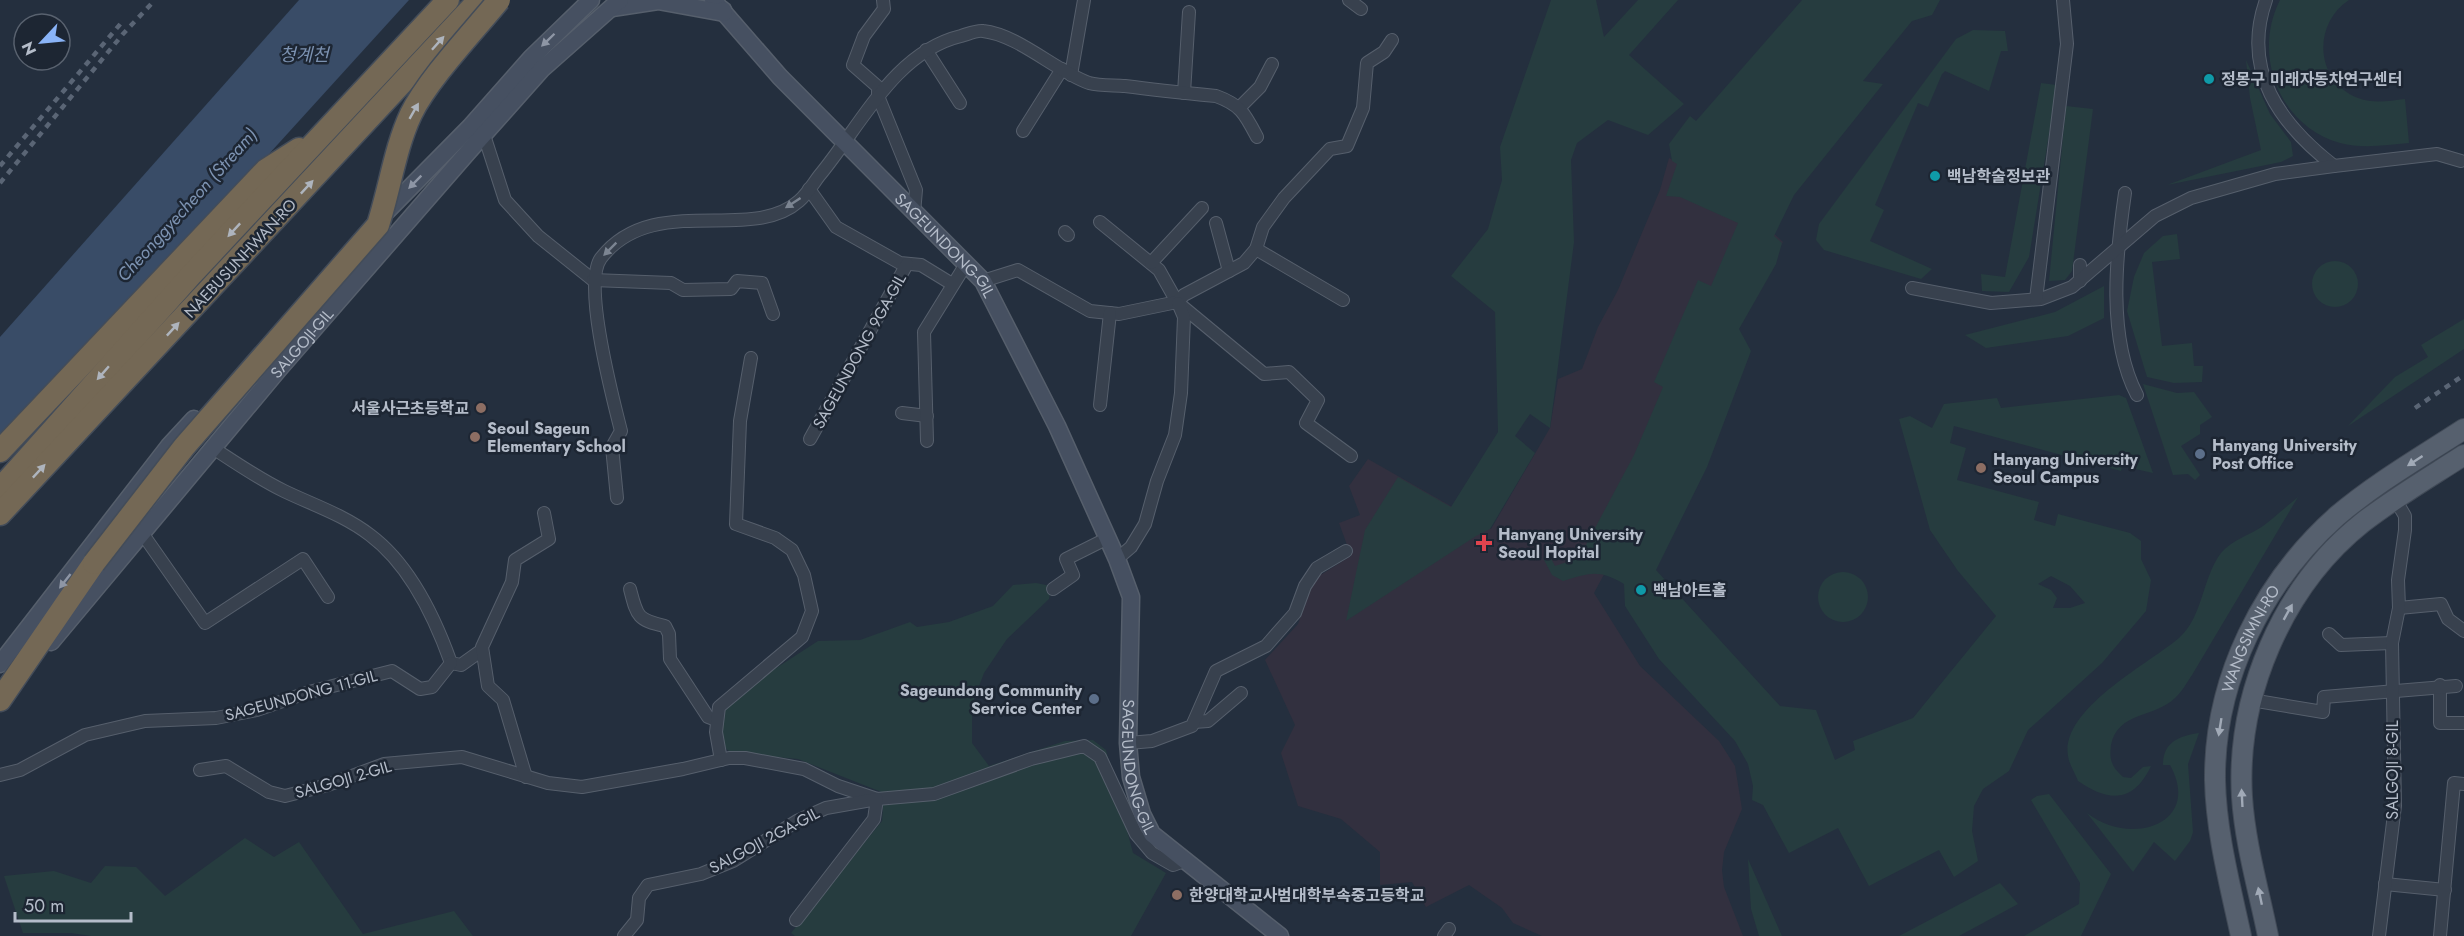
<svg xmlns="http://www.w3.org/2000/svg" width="2464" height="936" viewBox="0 0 2464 936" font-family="Jost,'Noto Sans KR',sans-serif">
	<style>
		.medical { fill: #32303f }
		.green { fill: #263c3f; fill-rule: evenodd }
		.water { fill: #394c67 }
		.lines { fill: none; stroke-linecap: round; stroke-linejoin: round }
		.street-casing { stroke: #565f6c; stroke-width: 14 }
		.secondary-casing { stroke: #565f6c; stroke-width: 19 }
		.primary-casing { stroke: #414a57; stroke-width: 22 }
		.highway-casing { stroke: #434c59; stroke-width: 25 }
		.street { stroke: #38414e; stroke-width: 12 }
		.secondary { stroke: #465061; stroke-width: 16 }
		.primary { stroke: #56606e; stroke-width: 20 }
		.highway { stroke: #746855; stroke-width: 22 }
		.rail { stroke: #5a6575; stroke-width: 4.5; stroke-dasharray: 6 6; stroke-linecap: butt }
		.highway-bridge-casing { stroke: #434c59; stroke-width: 25; stroke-linecap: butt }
		.highway-bridge { stroke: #746855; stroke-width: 22 }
		.oneway { fill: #8e96a5 }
		.oneway2 { fill: #aeb4bd }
		.oneway3 { fill: #7c8592 }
		.oneway4 { fill: #a1aab7 }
		.culture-dot { fill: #0f9aa8; stroke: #1d2633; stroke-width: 2 }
		.education-dot { fill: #8d6e63; stroke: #1d2633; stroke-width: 2 }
		.service-dot { fill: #5c6f8a; stroke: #1d2633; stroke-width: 2 }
		.health-dot { fill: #e0444e; stroke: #1d2633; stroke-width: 2 }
		.labels { text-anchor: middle; stroke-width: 5; stroke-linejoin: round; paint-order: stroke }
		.poi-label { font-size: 16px; font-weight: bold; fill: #b4bcc9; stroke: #1d2633; text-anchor: start }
		.street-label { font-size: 16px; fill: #b4bcc9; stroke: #1d2633 }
		.water-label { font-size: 18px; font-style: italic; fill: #7c92b1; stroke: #1d2633 }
	</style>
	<rect width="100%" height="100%" fill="#242f3e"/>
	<polygon class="medical" points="1669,158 1708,178 1739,201 1783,242 1594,593 1640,666 1719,741 1735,766 1742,809 1724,852 1722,870 1724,887 1743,936 1542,936 1513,923 1502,908 1469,885 1426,907 1412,882 1380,885 1380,852 1341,819 1298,806 1281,753 1295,725 1265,660 1298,624 1314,579 1351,556 1339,523 1360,515 1349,486 1368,459 1491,529 1550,428 1558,379 1582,369 1598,327 1618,290 1660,190"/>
	<g class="green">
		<polygon points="1551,0 1596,0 1604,37 1638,0 1678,0 1629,55 1684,104 1648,135 1608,120 1577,143 1571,160 1574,242 1550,428 1530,414 1515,436 1535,453 1490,529 1476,536 1346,621 1365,530 1398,477 1451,507 1498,432 1495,312 1451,276 1488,229 1502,180 1500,147"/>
		<path d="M 1802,0 L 1940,0 L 1932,15 L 1912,21 L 1863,81 L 1883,84 L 1794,195 L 1774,236 L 1782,243 L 1776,264 L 1739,329 L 1751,351 L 1707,467 L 1656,570 L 1780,706 L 1816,710 L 1835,760 L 1855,750 L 1853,741 L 1913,718 L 1996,616 L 1958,571 L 1930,530 L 1899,419 L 1910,416 L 1932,428 L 1944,404 L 1997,398 L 2001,408 L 2119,395 L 2126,398 L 2153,473 L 2122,466 L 2121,471 L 1954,426 L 1950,443 L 1966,448 L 1957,480 L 2039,502 L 2034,520 L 2055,526 L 2058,514 L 2130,533 L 2141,541 L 2141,559 L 2151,580 L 2146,611 L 2102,663 L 2028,730 L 2009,771 L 1983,789 L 1974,806 L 1972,831 L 1978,861 L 1954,877 L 1939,850 L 1869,886 L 1838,828 L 1789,853 L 1763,805 L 1752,800 L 1753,786 L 1748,764 L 1735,741 L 1659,659 L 1625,606 L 1624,584 C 1598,569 1591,573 1563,581 L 1552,575 L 1543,558 L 1548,553 L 1555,566 L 1579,558 L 1634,455 L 1663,387 L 1654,382 L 1698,280 L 1711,286 L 1738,223 L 1680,197 L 1666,196 L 1677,164 L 1672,161 L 1669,144 L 1690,116 L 1696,121 ZM 2051,576 L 2070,586 L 2085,603 L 2070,608 L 2053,608 L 2057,598 L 2051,590 L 2038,584 Z"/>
		<path d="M 2280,0 L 2349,0 C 2312,24 2315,82 2358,98 C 2374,104 2389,101 2405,99 L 2409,143 C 2386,145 2363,149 2340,143 C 2279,126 2252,55 2280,0 Z"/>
		<polygon points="1973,30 2005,31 2008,51 2001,51 1989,91 1945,71 1942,74 1928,107 1918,103 1875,205 1884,210 1870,241 1932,269 1921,279 1824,250 1816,240 1819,224 1956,39"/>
		<polygon points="2246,60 2270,114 2291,142 2293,156 2281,162 2167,185 2261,150 2250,98"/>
		<polygon points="2041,83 2057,85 2029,257 2009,292 1982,291 1981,274 2005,277"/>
		<polygon points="2066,106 2093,109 2072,271 2065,280 2049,281"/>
		<polygon points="2177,234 2180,259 2152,262 2162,346 2192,343 2194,366 2203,366 2202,382 2174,383 2147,377 2127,311 2134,277 2144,253 2163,236"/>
		<circle cx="2335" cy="284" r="23"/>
		<polygon points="2104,286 2104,318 2068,336 1986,348 1965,335 2055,312"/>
		<polygon points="2464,319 2464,349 2348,426 2395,377 2428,357 2421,345"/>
		<polygon points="2143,384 2177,393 2194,392 2212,417 2200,425 2200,434 2181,446 2200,475 2195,480 2188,474 2173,475"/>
		<path d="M 2298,497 L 2192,675 C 2187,682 2182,692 2175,698 C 2155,718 2118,711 2111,745 C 2109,761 2112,767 2123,777 L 2131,778 L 2143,767 L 2151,766 C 2134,802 2110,803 2078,781 C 2075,773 2069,764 2068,756 C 2060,709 2150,663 2179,638 C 2203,617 2202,578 2221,553 C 2232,540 2250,535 2263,526 C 2275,517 2287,506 2298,497 Z"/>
		<circle cx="1843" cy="597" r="25"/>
		<polygon points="1036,583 1051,586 1049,599 1007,639 984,673 972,705 972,743 989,766 1065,741 1093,740 1106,750 1133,853 1166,873 1131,936 795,936 791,933 882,821 884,793 798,759 732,753 725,748 719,731 720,716 747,687 818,641 860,640 910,622 917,627 949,622 993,606 1013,585"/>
		<path d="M 2199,733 L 2188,764 L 2193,832 L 2190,841 L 2175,861 L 2154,842 L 2133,872 L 2087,813 C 2129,847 2203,825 2170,765 L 2163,765 C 2163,742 2179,736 2199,733 Z"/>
		<polygon points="2049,794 2111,874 2081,936 2024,936 2079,904 2080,883 2031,800 2037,796"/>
		<polygon points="245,838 274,857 299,842 363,934 454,911 473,936 91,936 71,933 23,933 4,876 54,871 91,883 105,866 136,867 165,896"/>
		<polygon points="1748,859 1782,936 1759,936 1751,909"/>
		<polygon points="2000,883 2018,904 1959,936 1899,936"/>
	</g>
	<polygon class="water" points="299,0 409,0 0,450 0,337"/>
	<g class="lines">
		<defs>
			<g id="street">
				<polyline points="883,0 884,9 864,36 853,65 878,87 878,96 916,190 914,213"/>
				<polyline points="1349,0 1361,9"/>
				<path d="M 2266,0 C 2241,71 2280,124 2334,166"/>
				<polyline points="926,50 960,103"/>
				<polyline points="1071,75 1084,0"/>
				<polyline points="1184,93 1189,12"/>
				<polyline points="1239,108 1260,87 1272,64"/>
				<polyline points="1023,131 1062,69"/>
				<polyline points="484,135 505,200 538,236 593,280"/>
				<polyline points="809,189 836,227 900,263 921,265 952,284"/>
				<path d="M 2125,193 C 2116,255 2107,338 2137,395"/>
				<polyline points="1100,222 1159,270 1177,302 1264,374 1289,372 1318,400 1306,423 1351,456"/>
				<polyline points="1216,223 1229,271"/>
				<polyline points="1065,232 1068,235"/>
				<polyline points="1256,249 1343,300"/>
				<polyline points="1151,263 1202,208"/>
				<polyline points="2080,265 2080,281"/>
				<polyline points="593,280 671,283 683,290 731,289 737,281 762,283 773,314"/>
				<polyline points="983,281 1018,270 1090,311 1119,314 1177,302 1184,295 1244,263 1256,249 1263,227 1284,198 1330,149 1347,146 1363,108 1367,63 1384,52 1392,40"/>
				<polyline points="1912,288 1991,303 2041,299 2072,287 2155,216 2191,198 2275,174 2334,166 2437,154 2461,161"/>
				<polyline points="2036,299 2067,44 2063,0"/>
				<polyline points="1100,405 1110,313"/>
				<polyline points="902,413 927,416"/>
				<polyline points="810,439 907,264"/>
				<polyline points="927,441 924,332 966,264"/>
				<path d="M 213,448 C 236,463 259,479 284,491 C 313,505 344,515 370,535 C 409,564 435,618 451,663"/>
				<path d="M 617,498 L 612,447 L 621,431 C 613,399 582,283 601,258 C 653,191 751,244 799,201 C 807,194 813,184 819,176 C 860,127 894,52 961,36 C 968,34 977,30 983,31 C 1019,35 1055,71 1089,83 C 1100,86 1114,85 1125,86 C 1155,90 1185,93 1216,96 C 1241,105 1245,114 1257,137"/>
				<polyline points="142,533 205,623 303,559 328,597"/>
				<polyline points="1117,559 1131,547 1145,524 1157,481 1175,435 1181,393 1184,317 1178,303"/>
				<path d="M 630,589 C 637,616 637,620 665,626 L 669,634 L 670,659 L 708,717 L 716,720"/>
				<polyline points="1053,589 1073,575 1066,559 1108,538"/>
				<polyline points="2399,608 2441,604 2448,619 2464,631"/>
				<polyline points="2329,634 2341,645 2392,643"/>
				<polyline points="451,663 461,665 482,650"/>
				<polyline points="2440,685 2440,723 2464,723"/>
				<polyline points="2251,700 2323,712 2324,697 2456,686"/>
				<polyline points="1194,722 1208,721 1241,693"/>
				<polyline points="1128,743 1152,741 1192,726 1216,671 1266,646 1295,613 1305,586 1317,568 1346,551"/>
				<polyline points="721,760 716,732 719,707 802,637 812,611 804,575 792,550 775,538 736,524 740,421 751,358"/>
				<polyline points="200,770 226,766 269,792 285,796 328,785 384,764 462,757 548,783 582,787 683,769 729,758 745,758 804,769 838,786 877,799 934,794 1031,759 1084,746 1100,757 1136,834 1152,853 1173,865 1184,861"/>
				<polyline points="0,775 20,770 85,735 145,721 216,718 257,710 309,692 392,671 420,689 432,687 451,663"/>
				<polyline points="526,777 503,700 488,686 482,647 512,582 515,560 549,539 544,513"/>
				<polyline points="2385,884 2445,890"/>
				<polyline points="624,936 637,920 639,898 648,885 701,874 733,861 797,821 826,808 877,799 874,819 796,920"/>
				<polyline points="1444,936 1449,929"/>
				<polyline points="2379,936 2395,806 2392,643 2399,608 2398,580 2405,530 2405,516 2395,499"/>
				<polyline points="2440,936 2454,783 2464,784"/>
			</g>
			<g id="secondary">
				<path id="s1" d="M 713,0 L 780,77 L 983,281 L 1057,426 L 1117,559 L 1131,597 L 1128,743 L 1131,777 L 1142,814 L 1152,834 L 1280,936"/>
				<polyline points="612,8 658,1 724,13 723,10"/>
				<polyline points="383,215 470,127 531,58 591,0"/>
				<path id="s2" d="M 51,642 L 279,369 L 468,152 L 542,69 L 620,0"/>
				<polyline points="0,664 169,446 194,419"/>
			</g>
			<g id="primary">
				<path id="s3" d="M 2241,936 C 2230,885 2216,832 2215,780 C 2214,679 2263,582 2337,516 C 2376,483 2421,457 2464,429"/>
				<path d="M 2268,936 C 2259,891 2245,844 2242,797 C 2236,696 2282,587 2362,523 C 2394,498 2430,477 2464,455"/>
			</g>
			<g id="highway">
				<polyline points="0,451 266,170 299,149"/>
				<polyline points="0,489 192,274 448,0"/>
				<polyline points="0,514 479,0"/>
				<polyline points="0,700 94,563"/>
			</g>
		</defs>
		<use href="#street" class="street-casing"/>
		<use href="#secondary" class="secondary-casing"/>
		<use href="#primary" class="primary-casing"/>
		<use href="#highway" class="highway-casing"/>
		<use href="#street" class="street"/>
		<use href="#secondary" class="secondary"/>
		<use href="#primary" class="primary"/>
		<use href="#highway" class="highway"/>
		<g class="rail">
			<polyline points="0,166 122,22"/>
			<polyline points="0,183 123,34 155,0"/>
			<polyline points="2415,408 2464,375"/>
		</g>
		<defs>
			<path id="highway-bridge" d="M 94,563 L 184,447 L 378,225 C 390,188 395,148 411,114 C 428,79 473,32 499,0"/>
		</defs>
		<use href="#highway-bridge" class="highway-bridge-casing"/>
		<use href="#highway-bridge" class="highway-bridge"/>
	</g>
	<defs><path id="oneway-solid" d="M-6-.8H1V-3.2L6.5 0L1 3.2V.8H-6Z" transform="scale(1.5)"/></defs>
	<g class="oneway">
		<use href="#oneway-solid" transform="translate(548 40) rotate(136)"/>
		<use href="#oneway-solid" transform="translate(415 182) rotate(135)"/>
		<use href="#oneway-solid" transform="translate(65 581) rotate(128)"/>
	</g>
	<g class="oneway2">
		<use href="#oneway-solid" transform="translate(438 43) rotate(-48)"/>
		<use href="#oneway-solid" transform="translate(414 111) rotate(-60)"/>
		<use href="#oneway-solid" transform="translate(307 187) rotate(-47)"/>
		<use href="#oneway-solid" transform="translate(234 230) rotate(133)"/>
		<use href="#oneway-solid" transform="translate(173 329) rotate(-47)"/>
		<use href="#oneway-solid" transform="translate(103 373) rotate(131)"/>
		<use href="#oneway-solid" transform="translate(39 471) rotate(-47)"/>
	</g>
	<g class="oneway3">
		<use href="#oneway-solid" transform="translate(793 203) rotate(147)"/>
		<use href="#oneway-solid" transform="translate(610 249) rotate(135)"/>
	</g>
	<g class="oneway4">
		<use href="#oneway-solid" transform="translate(2415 461) rotate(147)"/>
		<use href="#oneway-solid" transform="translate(2288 612) rotate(-61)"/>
		<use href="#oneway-solid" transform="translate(2220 727) rotate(99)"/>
		<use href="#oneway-solid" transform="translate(2242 798) rotate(-93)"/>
		<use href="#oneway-solid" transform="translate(2260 896) rotate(-102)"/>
	</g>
	<g class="culture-dot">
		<circle cx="2209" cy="79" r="6"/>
		<circle cx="1935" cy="176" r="6"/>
		<circle cx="1641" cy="590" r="6"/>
	</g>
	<g class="education-dot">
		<circle cx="481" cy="408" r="6"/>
		<circle cx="475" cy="437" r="6"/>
		<circle cx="1981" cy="468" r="6"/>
		<circle cx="1177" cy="895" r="6"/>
	</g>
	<g class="service-dot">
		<circle cx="2200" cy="454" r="6"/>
		<circle cx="1094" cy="699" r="6"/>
	</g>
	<path class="health-dot" d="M1481 534h6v6h6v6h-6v6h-6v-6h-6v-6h6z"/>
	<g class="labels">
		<g class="poi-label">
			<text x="2221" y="85">정몽구 미래자동차연구센터</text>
			<text x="1947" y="182">백남학술정보관</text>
			<text x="469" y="414" text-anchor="end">서울사근초등학교</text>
			<text x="487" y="434">Seoul Sageun<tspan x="487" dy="18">Elementary School</tspan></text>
			<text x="2212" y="451">Hanyang University<tspan x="2212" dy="18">Post Office</tspan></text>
			<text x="1993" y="465">Hanyang University<tspan x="1993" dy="18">Seoul Campus</tspan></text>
			<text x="1498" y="540">Hanyang University<tspan x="1498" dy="18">Seoul Hopital</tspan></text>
			<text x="1653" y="596">백남아트홀</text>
			<text x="1082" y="696" text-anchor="end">Sageundong Community<tspan x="1082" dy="18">Service Center</tspan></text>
			<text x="1189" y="901">한양대학교사범대학부속중고등학교</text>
		</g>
		<g class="street-label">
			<text dy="6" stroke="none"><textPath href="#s1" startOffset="338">SAGEUNDONG-GIL</textPath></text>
			<text transform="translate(240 258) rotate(-47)" y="6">NAEBUSUNHWAN-RO</text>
			<text dy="6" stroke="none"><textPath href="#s2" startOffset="390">SALGOJI-GIL</textPath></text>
			<text transform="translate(859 351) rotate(-61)" y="6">SAGEUNDONG 9GA-GIL</text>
			<text dy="6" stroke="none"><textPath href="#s3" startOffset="306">WANGSIMNI-RO</textPath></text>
			<text transform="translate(301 695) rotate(-15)" y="6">SAGEUNDONG 11-GIL</text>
			<text dy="6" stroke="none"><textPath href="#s1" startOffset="910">SAGEUNDONG-GIL</textPath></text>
			<text transform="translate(2392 770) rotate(-90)" y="6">SALGOJI 8-GIL</text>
			<text transform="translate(343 779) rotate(-16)" y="6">SALGOJI 2-GIL</text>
			<text transform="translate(764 840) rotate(-28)" y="6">SALGOJI 2GA-GIL</text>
		</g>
		<g class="water-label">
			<text x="304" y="61">청계천</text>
			<text transform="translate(187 205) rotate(-48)" y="6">Cheonggyecheon (Stream)</text>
		</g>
	</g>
	<g transform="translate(42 42) rotate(244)"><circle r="28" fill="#1d2633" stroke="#59626f" stroke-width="1.5"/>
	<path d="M0-4.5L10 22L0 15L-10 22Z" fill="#8ab4f8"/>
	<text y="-9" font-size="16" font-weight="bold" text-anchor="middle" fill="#b4bcc9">N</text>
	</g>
	<path d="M15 912v9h116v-9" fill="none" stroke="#b4bcc9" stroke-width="3"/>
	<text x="24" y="912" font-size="18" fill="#b4bcc9" stroke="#1d2633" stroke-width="4.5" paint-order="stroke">50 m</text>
</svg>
